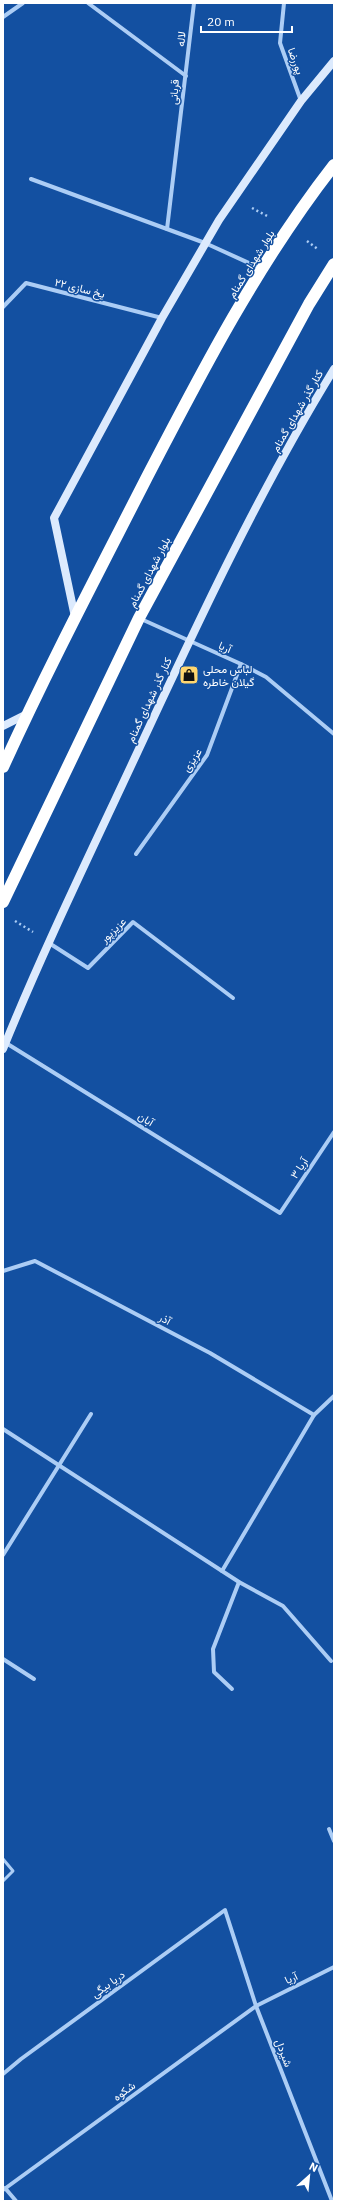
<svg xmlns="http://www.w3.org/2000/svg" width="337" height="2204" viewBox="0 0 337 2204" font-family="'IBM Plex Sans',Vazirmatn,sans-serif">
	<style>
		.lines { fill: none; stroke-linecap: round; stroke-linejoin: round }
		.path { stroke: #accdf5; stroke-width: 2.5; stroke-dasharray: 2 3; stroke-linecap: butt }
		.lane { stroke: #accdf5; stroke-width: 3 }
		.street { stroke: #accdf5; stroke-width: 4 }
		.secondary { stroke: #dceafd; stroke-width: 8 }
		.highway { stroke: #fff; stroke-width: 12 }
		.labels { text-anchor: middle; stroke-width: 3; stroke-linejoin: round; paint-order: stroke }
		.street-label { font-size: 11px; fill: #fff; stroke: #1350a1 }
		.poi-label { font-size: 11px; fill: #fff; stroke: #1350a1; text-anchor: start }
	</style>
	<rect width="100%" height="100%" fill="#1350a1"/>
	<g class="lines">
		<g class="path">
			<polyline points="252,208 269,217"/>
			<polyline points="307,241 319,250"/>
			<polyline points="15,921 33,932"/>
		</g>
		<polyline class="lane" points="3,1859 13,1871 3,1881"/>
		<g class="street">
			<polyline points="88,3 186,76"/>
			<polyline points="284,3 280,43 301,101"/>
			<polyline points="3,17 23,3"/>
			<polyline points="31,179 205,243 260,268"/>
			<polyline points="167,229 194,3"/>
			<polyline points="3,307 26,283 162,318"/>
			<polyline points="141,619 241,664 266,677 334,734"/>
			<polyline points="136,854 207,755 241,664"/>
			<polyline points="49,943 88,968 133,922 233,998"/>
			<polyline points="6,1043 280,1213 334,1132"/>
			<polyline points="3,1271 35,1261 210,1353 314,1415"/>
			<polyline points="3,1429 239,1582 283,1606 331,1661"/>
			<polyline points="3,1555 91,1414"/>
			<polyline points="222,1571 314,1415 334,1396"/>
			<polyline points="3,1659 34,1679"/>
			<polyline points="232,1689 214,1672 213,1649 239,1582"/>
			<polyline points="329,1829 334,1841"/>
			<polyline points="3,2074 21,2059 225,1910 256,2006 332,2201"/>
			<polyline points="5,2188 16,2201"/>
			<polyline points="3,2190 256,2006 334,1967"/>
		</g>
		<g class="secondary">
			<polyline points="75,617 54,518 162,318 219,220 301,101 334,61"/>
			<polyline points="3,726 27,714"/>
			<path d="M 3,1049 C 44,948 92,850 138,751 C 198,622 259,491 334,369"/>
		</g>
		<g class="highway">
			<path d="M 3,767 C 47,670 97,575 146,479 C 202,371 259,261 334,165"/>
			<polyline points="3,902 139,618 309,304 334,264"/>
		</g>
	</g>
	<defs>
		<symbol id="shop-square" viewBox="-11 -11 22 22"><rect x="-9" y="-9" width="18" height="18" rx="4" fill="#ffd66f" stroke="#1350a1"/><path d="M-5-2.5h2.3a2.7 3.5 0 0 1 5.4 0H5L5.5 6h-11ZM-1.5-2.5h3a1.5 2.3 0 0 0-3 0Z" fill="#111"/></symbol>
	</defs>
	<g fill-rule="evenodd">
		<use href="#shop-square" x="178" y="664" width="22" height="22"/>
	</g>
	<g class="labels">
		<g class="street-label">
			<text transform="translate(181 39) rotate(-84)" y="4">لاله</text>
			<text transform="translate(296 61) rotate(70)" y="4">پوررضا</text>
			<text transform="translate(174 92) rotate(-87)" y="4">قربانی</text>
			<text transform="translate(251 264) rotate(-58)" y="4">بلوار شهدای گمنام</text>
			<text transform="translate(80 288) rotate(14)" y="4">یخ سازی ۲۲</text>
			<text transform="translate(297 411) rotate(-60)" y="4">کنار گذر شهدای گمنام</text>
			<text transform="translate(149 572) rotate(-62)" y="4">بلوار شهدای گمنام</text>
			<text transform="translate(225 647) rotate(23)" y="4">آریا</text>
			<text transform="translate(149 700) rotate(-65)" y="4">کنار گذر شهدای گمنام</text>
			<text transform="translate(192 760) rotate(-57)" y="4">عزیزی</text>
			<text transform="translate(113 930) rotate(-44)" y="4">عزیزپور</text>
			<text transform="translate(146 1119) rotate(32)" y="4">آبان</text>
			<text transform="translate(299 1168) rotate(-57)" y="4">آریا ۳</text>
			<text transform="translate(165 1319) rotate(28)" y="4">آذر</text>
			<text transform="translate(291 1978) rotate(-26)" y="4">آریا</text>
			<text transform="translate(108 1984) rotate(-36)" y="4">دریا بیگی</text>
			<text transform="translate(284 2053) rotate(69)" y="4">شیردل</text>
			<text transform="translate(124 2091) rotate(-36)" y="4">شکوه</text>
		</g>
		<g class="poi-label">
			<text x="203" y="673">لباس محلی<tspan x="203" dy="13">گیلان خاطره</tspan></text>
		</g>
	</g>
	<rect width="337" height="2204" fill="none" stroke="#ffffff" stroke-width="8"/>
	<g transform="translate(309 2176) rotate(27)" stroke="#1350a1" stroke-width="3" paint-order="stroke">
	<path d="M0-3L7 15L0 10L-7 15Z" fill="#ffffff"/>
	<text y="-6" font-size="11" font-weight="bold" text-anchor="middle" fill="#ffffff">N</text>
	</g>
	<path d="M201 26v6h91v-6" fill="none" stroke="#ffffff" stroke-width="2"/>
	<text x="207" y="26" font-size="12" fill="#ffffff" stroke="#1350a1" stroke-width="3" paint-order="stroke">20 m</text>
</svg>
